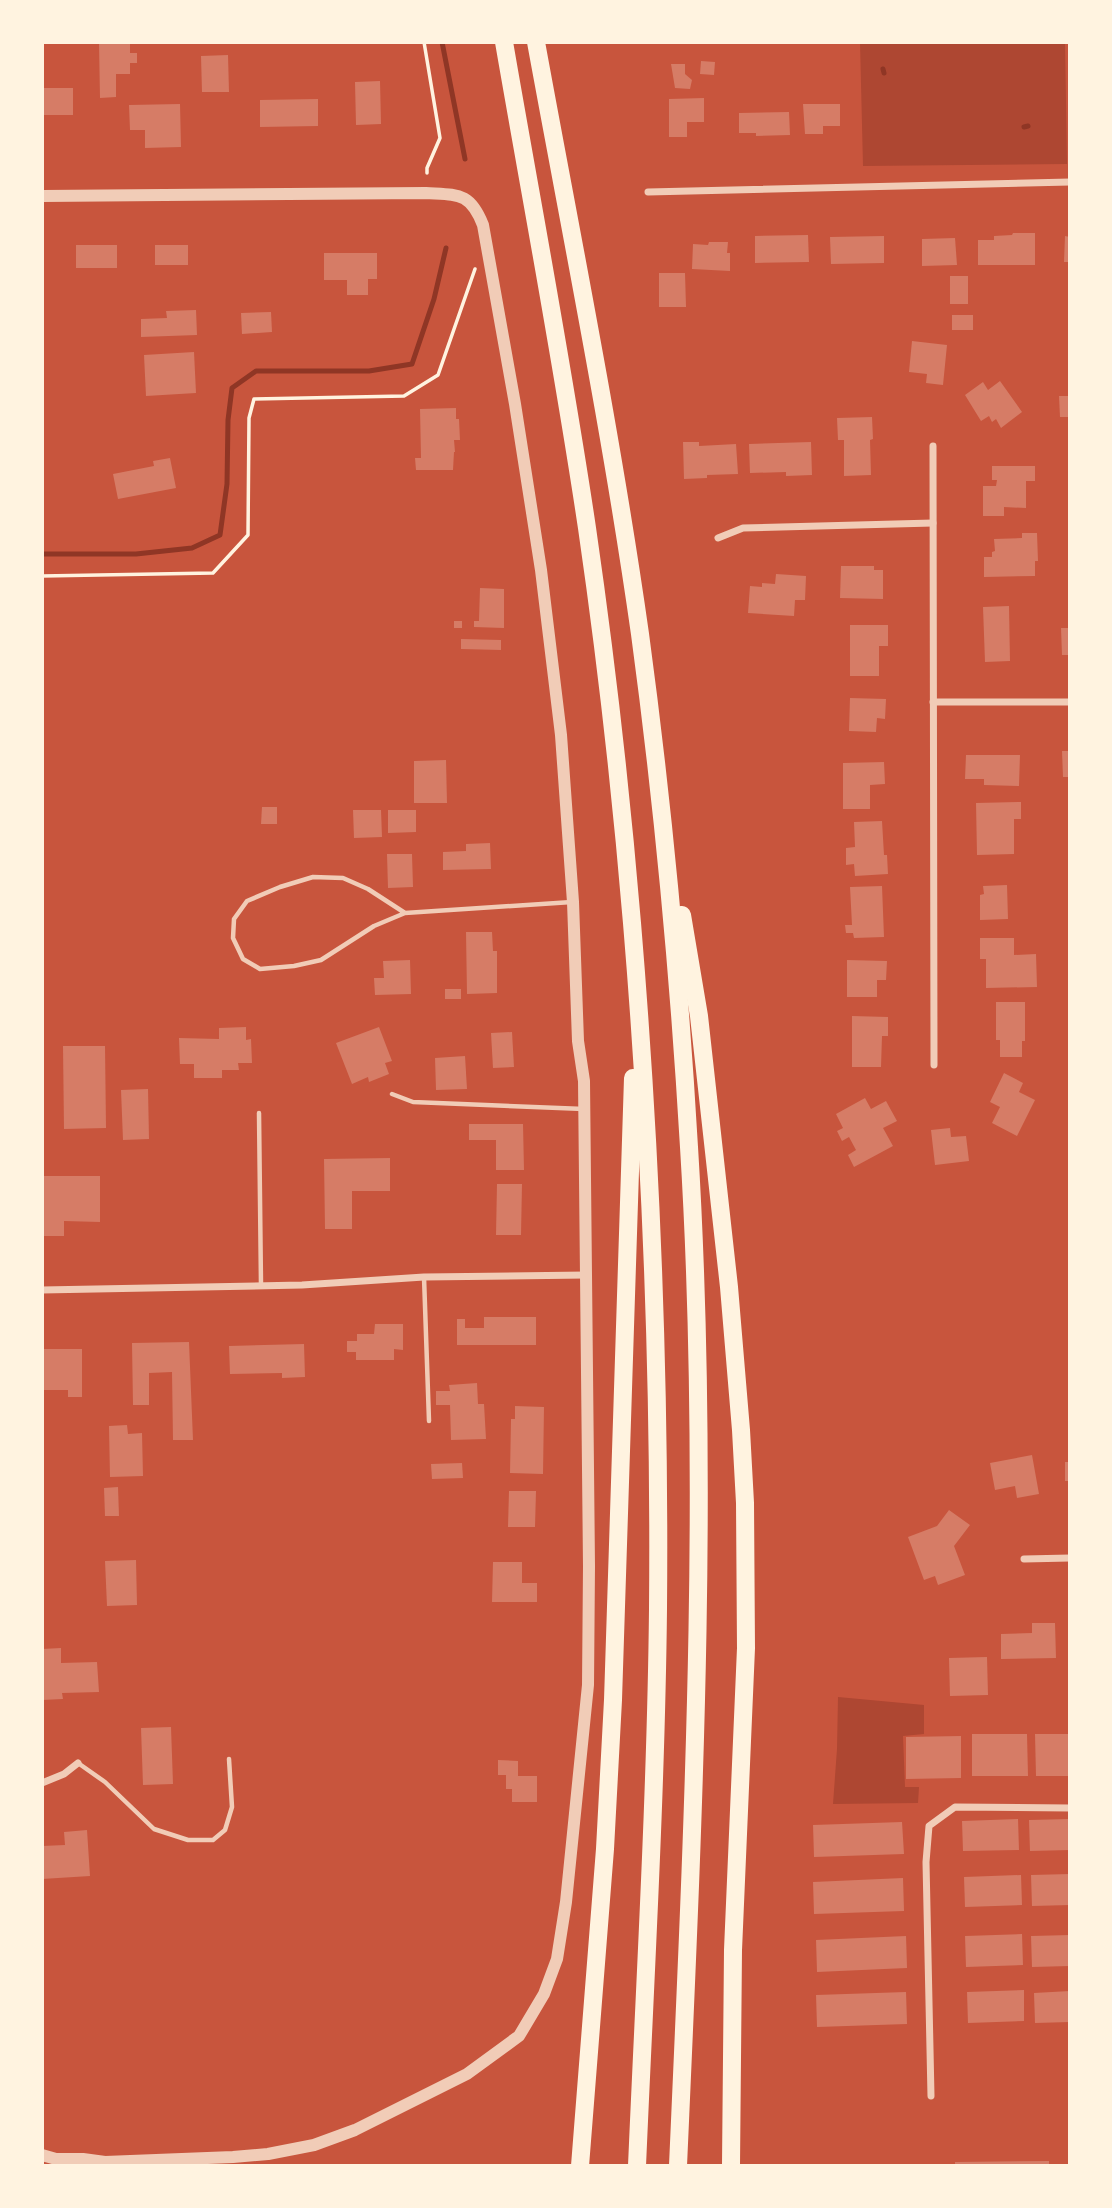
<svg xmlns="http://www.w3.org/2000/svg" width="1112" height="2208" viewBox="0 0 1112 2208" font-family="'Source Sans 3',sans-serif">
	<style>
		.green { fill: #ae4732 }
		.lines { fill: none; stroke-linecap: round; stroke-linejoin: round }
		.stream { stroke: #8f3625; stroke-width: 5 }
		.building { fill: #d67c66 }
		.path { stroke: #fff3e0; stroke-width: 3.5 }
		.service { stroke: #f1ccb7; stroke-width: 4.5 }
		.minor { stroke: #f1ccb7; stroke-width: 7 }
		.tertiary { stroke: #f1ccb7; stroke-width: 12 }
		.motorway { stroke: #fff3e0; stroke-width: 18 }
	</style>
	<rect width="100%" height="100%" fill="#c8553d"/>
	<g class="green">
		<polygon points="860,42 1065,42 1067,164 863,166"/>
		<polygon points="838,1697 924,1705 924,1734 903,1736 905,1787 919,1787 918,1803 833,1804 837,1749"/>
	</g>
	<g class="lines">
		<g class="stream">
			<polyline points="442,42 465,159"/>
			<polyline points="883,69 884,73"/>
			<polyline points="1024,127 1028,126"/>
			<polyline points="42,554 136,554 192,548 220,535 227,484 228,420 232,388 256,371 369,371 412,364 434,299 446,248"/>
		</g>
	</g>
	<g class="building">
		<polygon points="99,42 130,42 130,53 137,53 137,63 130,63 130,74 116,74 116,97 100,98"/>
		<polygon points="228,55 229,92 202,92 201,56"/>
		<polygon points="701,61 715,62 714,75 700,74"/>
		<polygon points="671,64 685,64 685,74 692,80 690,89 675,88"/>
		<polygon points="380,81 381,124 356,125 355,82"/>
		<rect x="42" y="88" width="31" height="27"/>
		<polygon points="704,98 704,122 687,122 687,137 669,137 669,99"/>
		<polygon points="318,99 318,126 260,127 260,100"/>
		<polygon points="180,104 181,147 145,148 145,130 130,130 129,105"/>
		<polygon points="803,104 840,104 840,126 823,126 823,134 805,134"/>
		<polygon points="789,112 790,135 756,136 756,133 739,133 739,113"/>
		<polygon points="1013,233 1035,233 1035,265 978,265 978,240 994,240 994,236 1012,235"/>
		<polygon points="808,235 809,262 755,263 755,236"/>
		<polygon points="884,236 884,263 831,264 830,237"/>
		<polygon points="1065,236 1070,237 1070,262 1064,262"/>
		<polygon points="955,238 957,265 922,266 922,239"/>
		<polygon points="709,242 728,242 727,253 730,253 730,271 692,269 693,244 708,245"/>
		<rect x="76" y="245" width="41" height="23"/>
		<rect x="155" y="245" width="33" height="20"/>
		<polygon points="324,253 377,253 377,279 368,279 368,295 347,295 347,280 324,280"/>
		<polygon points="659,273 685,273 686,307 659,307"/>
		<rect x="950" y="276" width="18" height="28"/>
		<polygon points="196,310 197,335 141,337 141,319 167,318 166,311"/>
		<polygon points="271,312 272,332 242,334 241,313"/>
		<rect x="952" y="315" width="21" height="15"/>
		<polygon points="912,341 947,345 943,385 926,383 927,374 909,372"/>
		<polygon points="194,352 196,393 146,396 144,355"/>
		<polygon points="1000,381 1022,412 1001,428 996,419 992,422 989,416 981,421 965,395 983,382 988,390"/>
		<polygon points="1059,396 1070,396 1070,417 1060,417"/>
		<polygon points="456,408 456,419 459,419 460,440 454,440 455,452 454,452 453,470 416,470 415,458 421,458 420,409"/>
		<polygon points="872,417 873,439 870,440 871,475 844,476 844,440 838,440 837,418"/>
		<polygon points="683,442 699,442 699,446 736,444 738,474 707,475 707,478 684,479"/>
		<polygon points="811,442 812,475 786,476 786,472 750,473 749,444"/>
		<polygon points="170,458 176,488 118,499 113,474 154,466 153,461"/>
		<polygon points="992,466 1035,466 1035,481 1026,481 1026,508 1004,507 1004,516 983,516 983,486 996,486 997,480 992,480"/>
		<polygon points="1022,533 1037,533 1038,561 1035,561 1035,576 984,577 984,557 992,557 992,552 995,551 994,539 1022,538"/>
		<polygon points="841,566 874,566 874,570 883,570 883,599 840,598"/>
		<polygon points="776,574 806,576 805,600 795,600 794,616 748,613 750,586 762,587 762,583 775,584"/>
		<polygon points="480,588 504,589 504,628 474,627 474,621 479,621"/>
		<polygon points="1009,606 1010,661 985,662 983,607"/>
		<rect x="454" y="621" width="8" height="7"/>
		<polygon points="850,625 888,625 888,646 879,646 879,676 850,676"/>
		<polygon points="1061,628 1070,628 1070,655 1062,655"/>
		<polygon points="461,639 501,640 501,650 461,649"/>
		<polygon points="850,698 886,699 885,719 877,718 876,732 849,731"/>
		<polygon points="1062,751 1070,751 1070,777 1063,777"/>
		<polygon points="966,755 1020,755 1019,786 984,785 984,779 965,779"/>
		<polygon points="446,760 447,803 414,803 414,761"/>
		<polygon points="884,762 885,784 870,785 870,809 843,809 843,763"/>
		<polygon points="1021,802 1021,819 1014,819 1014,854 977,855 976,803"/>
		<polygon points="262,807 277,807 277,824 261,824"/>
		<polygon points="353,810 381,810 382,837 354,838"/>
		<polygon points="388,810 416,810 416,832 388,833"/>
		<polygon points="882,821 884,855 887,855 888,874 855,876 854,864 846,865 846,848 855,847 854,822"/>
		<polygon points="490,843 491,869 443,870 443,852 466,851 466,844"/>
		<polygon points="387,854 412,854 413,887 388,888"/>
		<polygon points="1007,885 1008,919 980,920 980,895 984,894 983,886"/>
		<polygon points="882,886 884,937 854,938 853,933 846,933 845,925 852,925 850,887"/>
		<polygon points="466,932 492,932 493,951 497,951 497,993 467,994"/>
		<polygon points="980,938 1014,938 1014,955 1036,954 1037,987 986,988 986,959 980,959"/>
		<polygon points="410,960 411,994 375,995 374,978 384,978 383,961"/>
		<polygon points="847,960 887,961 886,980 877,980 877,997 847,997"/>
		<rect x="445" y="989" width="16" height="10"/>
		<polygon points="996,1002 1025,1002 1025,1041 1022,1041 1022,1057 1000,1057 1000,1040 996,1040"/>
		<polygon points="852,1016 888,1017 888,1036 882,1036 881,1067 852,1067"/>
		<polygon points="246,1027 246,1040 251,1039 252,1063 238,1063 239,1070 222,1070 222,1078 194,1078 194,1064 180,1064 179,1038 219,1039 219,1028"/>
		<polygon points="379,1027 392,1061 385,1063 389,1074 369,1082 368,1077 352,1084 336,1043"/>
		<polygon points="512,1032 514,1067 493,1068 491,1033"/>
		<polygon points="63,1046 105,1046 106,1128 64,1129"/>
		<polygon points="465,1056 467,1089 436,1090 435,1058"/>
		<polygon points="1004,1073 1023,1083 1019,1092 1035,1100 1017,1136 992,1123 1000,1107 990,1102"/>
		<polygon points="148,1089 149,1139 123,1140 121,1090"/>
		<polygon points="865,1098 871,1109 886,1101 897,1121 883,1128 893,1146 854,1167 848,1155 856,1150 849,1137 842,1141 837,1131 843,1128 836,1114"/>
		<polygon points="469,1124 523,1124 524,1170 496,1170 496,1140 469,1140"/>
		<polygon points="950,1128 951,1137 966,1136 969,1161 935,1165 931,1130"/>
		<polygon points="390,1158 390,1191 352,1191 352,1229 325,1229 324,1159"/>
		<polygon points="42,1176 100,1176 100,1222 64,1221 64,1236 42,1236"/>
		<polygon points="497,1184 522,1184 521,1235 496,1235"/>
		<polygon points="484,1317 536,1317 536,1345 457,1345 457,1319 465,1319 465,1328 484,1328"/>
		<polygon points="375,1324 403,1324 403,1350 394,1349 394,1360 356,1360 356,1352 347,1352 347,1341 357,1341 357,1334 374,1334"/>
		<polygon points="189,1342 193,1440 173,1440 172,1372 149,1373 149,1405 133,1405 132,1343"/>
		<polygon points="304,1344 305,1377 282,1378 282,1373 230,1374 229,1346"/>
		<polygon points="42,1349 82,1349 82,1397 68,1397 68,1390 42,1390"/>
		<polygon points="477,1383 478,1404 484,1404 486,1439 451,1440 450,1405 436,1405 436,1391 450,1391 449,1385"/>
		<polygon points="515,1406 544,1407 543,1474 510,1473 511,1419 515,1419"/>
		<polygon points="127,1425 128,1434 142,1433 143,1476 110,1477 109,1426"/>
		<polygon points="1032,1455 1039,1494 1017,1498 1015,1486 995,1490 990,1463"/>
		<rect x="1065" y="1462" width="5" height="19"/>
		<polygon points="462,1463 463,1478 432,1479 431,1464"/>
		<polygon points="118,1487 119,1516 105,1516 104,1488"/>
		<polygon points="509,1491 536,1491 535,1527 508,1527"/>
		<polygon points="949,1510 970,1525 954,1546 965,1575 938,1585 935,1576 924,1580 908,1537 937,1526"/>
		<polygon points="136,1560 137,1605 107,1606 105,1561"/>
		<polygon points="493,1562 522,1562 522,1583 537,1583 537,1602 492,1602"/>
		<polygon points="1032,1623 1055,1623 1056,1658 1001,1659 1001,1634 1032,1633"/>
		<polygon points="61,1648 61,1663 97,1662 99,1692 62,1693 63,1699 42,1700 42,1649"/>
		<polygon points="987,1657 988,1695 950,1696 949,1658"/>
		<polygon points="171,1727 173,1784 143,1785 141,1728"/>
		<polygon points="972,1734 1027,1734 1028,1776 972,1776"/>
		<polygon points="1035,1734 1070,1734 1070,1776 1036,1776"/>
		<polygon points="961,1736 961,1778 906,1779 906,1737"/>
		<polygon points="498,1760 518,1761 518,1776 537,1776 537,1802 512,1802 512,1789 506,1789 506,1775 498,1775"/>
		<polygon points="1018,1819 1019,1850 963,1851 962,1821"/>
		<polygon points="1070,1819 1070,1850 1030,1851 1029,1820"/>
		<polygon points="902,1822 904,1854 814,1857 813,1825"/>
		<polygon points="87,1830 90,1876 42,1879 42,1846 65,1845 64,1832"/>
		<polygon points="1070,1874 1070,1905 1032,1906 1031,1875"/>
		<polygon points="1021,1875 1022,1905 965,1907 964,1877"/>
		<polygon points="903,1878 904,1911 814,1914 813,1882"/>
		<polygon points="1022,1934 1023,1965 966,1967 965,1936"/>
		<polygon points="1070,1935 1070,1966 1032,1967 1031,1936"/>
		<polygon points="906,1936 907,1968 817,1972 816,1940"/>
		<polygon points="1024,1990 1024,2021 968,2023 967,1992"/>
		<polygon points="1070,1991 1070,2022 1035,2023 1034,1993"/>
		<polygon points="906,1992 907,2024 817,2027 816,1995"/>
		<polygon points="1049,2161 1049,2166 955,2166 955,2162"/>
	</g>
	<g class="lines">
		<g class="path">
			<polyline points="424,42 440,138 427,168 427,173"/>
			<polyline points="42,576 213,573 248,535 249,418 254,399 404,396 438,375 475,269"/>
		</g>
		<g class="service">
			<polyline points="405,913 368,889 343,878 313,877 280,887 247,901 234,919 233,938 243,959 260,969 294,966 321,960 374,926 405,913 572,902"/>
			<polyline points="392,1094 413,1102 584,1109"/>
			<polyline points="259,1113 261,1285"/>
			<polyline points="424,1277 429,1421"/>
			<polyline points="78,1763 105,1782 154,1829 188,1840 213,1840 225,1830 232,1807 229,1759"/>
		</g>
		<g class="minor">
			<polyline points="648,192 1070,182"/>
			<polyline points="933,446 934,1065"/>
			<polyline points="718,538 743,528 933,523"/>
			<polyline points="933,702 1070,702"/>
			<polyline points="42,1290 302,1285 424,1277 586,1275"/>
			<polyline points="1024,1559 1070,1558"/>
			<polyline points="42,1783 64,1774 78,1763"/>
			<polyline points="931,2096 926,1862 929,1826 955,1807 1070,1808"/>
		</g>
		<path class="tertiary" d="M 42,196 L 426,193 C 458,195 470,192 483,225 L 515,404 L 541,570 L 561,735 L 573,902 L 578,1041 L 584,1081 L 589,1566 L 588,1685 L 566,1902 L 557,1959 L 544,1994 L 519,2036 L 467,2074 L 355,2130 L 314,2145 L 268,2154 L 233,2157 L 105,2162 L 83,2159 L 56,2159 L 42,2155"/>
		<g class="motorway">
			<path d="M 504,42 C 532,204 563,366 587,528 C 606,659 621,791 632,923 C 651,1151 660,1380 658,1609 C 656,1794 645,1980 637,2166"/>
			<path d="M 536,42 C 572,239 612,436 640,634 C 663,804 679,976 689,1147 C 710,1487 693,1826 678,2166"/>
			<polyline points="682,915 699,1016 729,1287 741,1430 745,1503 746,1648 733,1950 731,2166"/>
			<polyline points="580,2166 605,1849 613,1700 633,1078"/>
		</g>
	</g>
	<rect width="1112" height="2208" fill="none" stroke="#fff3e0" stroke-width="88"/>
</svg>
